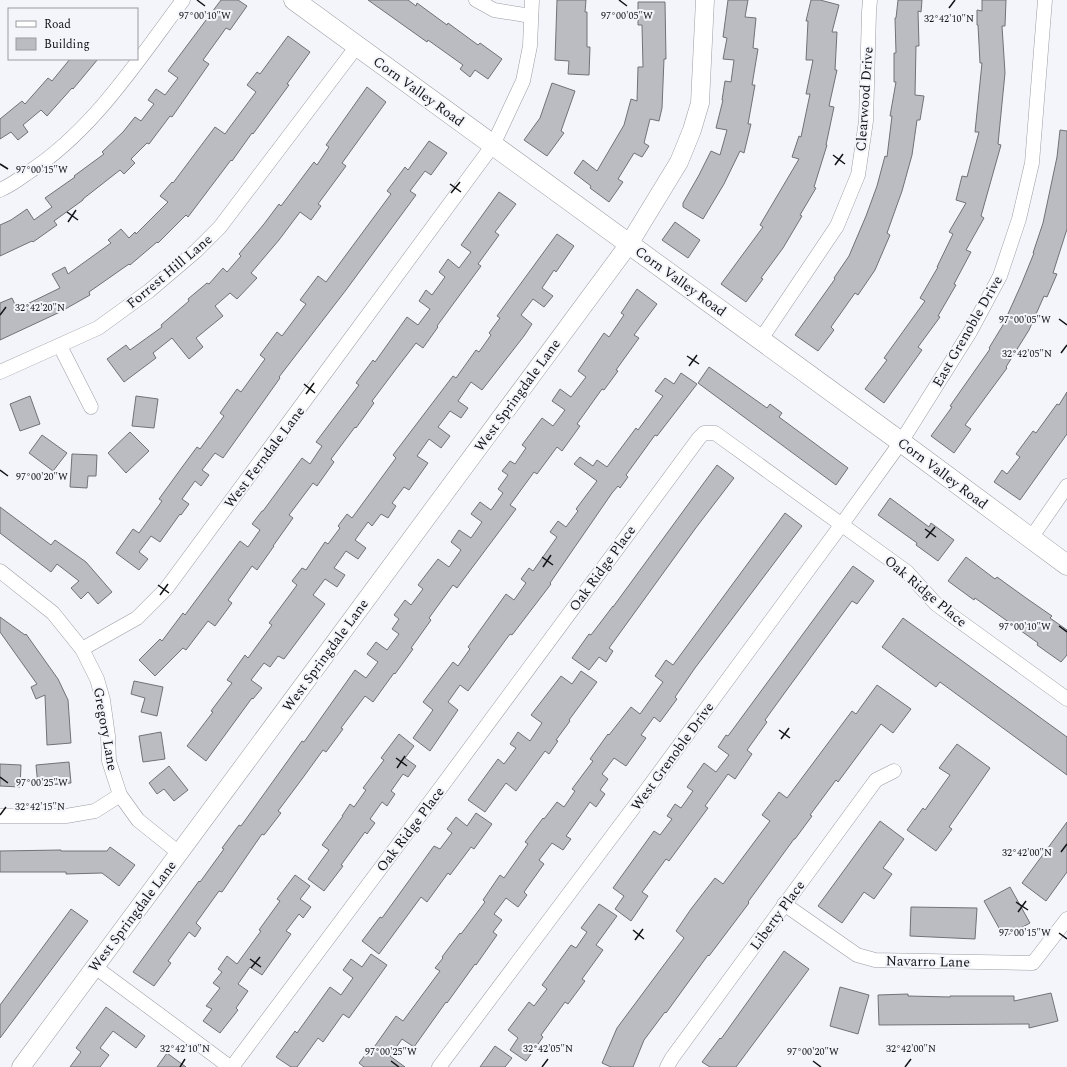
<svg xmlns="http://www.w3.org/2000/svg" width="1067" height="1067" viewBox="0 0 1067 1067" font-family="Spectral,serif">
	<style>
		.building { fill: #babcc1; stroke: #707276 }
		.lines { fill: none; stroke-linecap: round; stroke-linejoin: round }
		.minor-casing { stroke: #9b9da2; stroke-width: 15 }
		.tertiary-casing { stroke: #9b9da2; stroke-width: 19 }
		.secondary-casing { stroke: #9b9da2; stroke-width: 21 }
		.minor { stroke: #fff; stroke-width: 14 }
		.tertiary { stroke: #fff; stroke-width: 18 }
		.secondary { stroke: #fff; stroke-width: 20 }
		.ticks { fill: none; stroke: #121315; stroke-width: 1.5 }
		.labels { text-anchor: middle; stroke-width: 4; stroke-linejoin: round; paint-order: stroke }
		.street-label { font-size: 14px; fill: #121315; stroke: #f3f5fb }
		.ticks-label { font-size: 10px; text-anchor: middle; fill: #121315; stroke: #f3f5fb; stroke-width: 4; stroke-linejoin: round; paint-order: stroke }
	</style>
	<rect width="100%" height="100%" fill="#f3f5fb"/>
	<g class="building">
		<polygon points="221,0 238,0 247,6 230,30 226,28 203,60 209,64 172,117 170,116 149,144 147,143 131,159 135,163 124,174 120,170 83,199 83,200 54,221 57,225 33,242 32,241 0,256 0,225 11,220 27,209 34,220 52,207 45,198 75,177 74,176 104,154 102,152 123,132 135,117 141,121 154,104 148,100 156,89 165,95 178,78 168,71"/>
		<polygon points="368,0 408,0 416,6 417,3 447,25 448,23 478,45 480,43 502,59 488,79 475,70 470,77 460,69 463,65 428,40 427,42"/>
		<polygon points="557,0 586,0 585,12 587,12 587,47 590,47 589,75 568,74 569,61 555,60"/>
		<polygon points="728,0 748,0 745,17 756,18 753,48 758,49 752,85 755,85 748,124 751,124 744,153 740,151 724,184 703,219 683,207 683,203 699,175 711,151 720,155 727,130 716,128 723,100 722,100 725,81 731,82 734,60 723,59 727,38 723,37"/>
		<polygon points="811,0 820,0 839,5 832,32 837,32 835,70 837,70 829,106 834,107 826,145 827,145 814,187 816,188 800,215 802,216 783,248 761,278 763,279 746,302 721,284 763,227 760,225 799,159 792,157 799,136 801,137 810,94 806,94 813,60 806,60 808,21 806,21"/>
		<polygon points="898,0 922,0 921,12 918,11 919,46 916,46 915,95 924,96 920,120 917,120 912,155 902,191 887,233 890,235 875,270 858,295 855,293 831,327 834,330 818,351 795,335 835,279 834,278 849,256 866,216 877,186 885,156 887,157 892,116 890,116 896,82 894,82 894,53 896,53 895,18 896,18"/>
		<polygon points="982,0 1006,0 1005,26 1002,26 1005,73 998,144 1001,145 981,216 984,218 966,250 971,252 954,284 956,285 938,316 940,317 918,347 922,350 884,403 865,389 887,360 884,358 925,301 920,298 938,267 937,267 953,234 949,232 966,203 956,200 962,176 967,177 979,132 975,132 982,63 980,63 978,25 977,25 977,10 982,11"/>
		<polygon points="638,2 665,2 666,59 664,59 662,108 659,121 650,119 644,143 649,146 642,157 634,153 618,179 623,182 609,202 590,188 591,186 574,173 583,160 597,171 624,125 631,99 637,101 638,67 643,67 642,25 638,25"/>
		<polygon points="288,36 310,52 287,84 289,85 253,134 252,133 232,161 231,160 188,217 186,215 158,243 157,242 130,265 129,264 89,292 90,295 60,312 0,340 0,303 12,298 17,309 60,288 52,274 65,267 68,274 111,243 108,240 121,229 129,238 135,232 136,234 168,202 160,196 172,182 173,183 215,127 225,134 230,127 256,92 247,85 257,72 260,74"/>
		<polygon points="70,59 98,59 73,89 72,88 47,116 41,110 23,125 28,132 18,140 11,132 0,139 0,119 22,101 25,104 48,78 52,81"/>
		<polygon points="552,83 575,91 561,131 564,133 547,156 524,140 540,118"/>
		<polygon points="367,87 386,102 342,163 346,166 318,204 321,206 311,220 300,212 279,240 251,273 257,278 237,299 230,293 215,306 223,316 196,338 203,347 189,359 172,338 153,353 156,358 124,382 107,359 126,345 130,350 162,327 161,325 189,301 188,299 207,283 209,284 223,268 227,272 241,256 239,254 264,224 279,204 281,206 314,162 317,165 329,147 326,145"/>
		<polygon points="1060,130 1067,131 1067,229 1053,273 1057,274 1047,297 1044,296 1029,330 1006,367 1007,368 965,425 971,429 954,453 931,436 952,407 950,406 990,349 989,348 1003,325 1021,285 1034,253 1033,253 1043,223 1057,157"/>
		<polygon points="429,141 447,153 431,175 425,171 410,191 416,195 346,290 279,377 280,378 223,458 215,453 202,470 209,475 201,486 195,481 182,499 189,504 181,515 180,514 160,542 151,536 139,552 148,559 139,570 116,553 133,529 139,533 162,501 159,499 180,470 197,447 200,449 224,416 220,413 237,389 241,392 265,359 260,355 277,332 282,336 306,304 300,300 318,276 326,282 391,194 387,191 405,167 408,170"/>
		<polygon points="499,192 516,204 495,232 499,235 478,264 481,266 437,326 438,327 423,348 416,343 396,369 372,401 374,403 356,428 355,427 331,459 334,462 317,486 313,483 289,515 293,518 273,546 274,546 257,570 252,566 228,600 232,603 215,626 208,621 186,650 183,648 155,676 139,660 160,639 162,641 183,613 185,615 240,541 248,547 260,530 252,524 262,511 263,511 302,458 310,464 322,446 316,442 359,385 356,383 373,360 375,362 407,317 418,325 430,309 419,301 426,290 432,295 445,277 439,272 448,259 459,268 471,252 461,245"/>
		<polygon points="675,222 700,240 688,258 662,240"/>
		<polygon points="557,234 574,246 556,272 554,270 542,288 553,296 544,307 533,299 521,315 532,324 524,336 482,390 471,382 458,401 468,408 461,418 450,411 438,427 450,436 441,448 429,439 417,456 428,463 409,490 404,487 392,503 396,506 388,518 381,514 372,526 368,522 355,540 366,548 358,559 346,551 334,568 345,575 337,587 325,579 313,595 325,604 284,659 278,656 270,667 264,663 251,680 262,688 253,699 252,698 206,761 187,746 213,712 211,711 232,683 227,680 245,655 248,658 272,625 269,623 297,585 292,581 302,568 306,570 325,542 328,544 340,528 338,526 347,514 352,518 396,458 393,455 453,376 456,378 476,350 479,352 491,335 489,333 500,318 497,316"/>
		<polygon points="637,289 657,304 634,335 639,338 616,370 618,371 604,390 602,389 577,424 580,426 562,451 557,447 537,474 534,472 510,505 516,509 457,588 453,585 429,618 431,620 411,648 413,649 395,674 394,673 373,702 365,696 341,728 343,729 326,752 323,750 302,779 278,811 281,813 264,835 262,834 222,892 219,891 196,923 201,928 195,937 189,932 168,961 171,963 154,986 133,972 199,881 200,882 224,849 222,848 239,825 241,826 302,741 304,742 355,670 366,678 378,662 367,654 376,642 387,650 399,634 392,629 399,619 394,615 405,600 411,605 423,589 418,585 438,559 449,567 461,550 451,542 459,530 471,538 482,522 471,514 480,502 491,510 503,493 498,489 508,475 502,471 510,461 515,464 526,448 522,445 542,418 553,426 565,410 552,401 560,389 571,397 586,377 578,371 604,333 609,337 624,315 621,313"/>
		<polygon points="709,367 767,408 770,404 782,413 779,417 848,468 836,485 698,383"/>
		<polygon points="681,373 697,384 657,436 655,435 626,475 628,477 620,488 618,486 612,493 550,583 551,584 512,635 510,634 468,691 460,685 448,702 458,710 430,751 413,738 433,710 423,702 453,662 458,666 470,649 468,647 506,594 514,600 526,583 521,579 529,568 533,571 557,537 550,532 558,521 566,527 578,511 576,509 597,481 574,464 580,457 593,466 597,460 607,467 636,428 638,430 663,396 655,391 665,378 674,384"/>
		<polygon points="1067,392 1067,434 1020,500 994,482 1002,470 1007,474 1020,457 1016,454 1033,431 1036,433 1057,404 1059,405"/>
		<polygon points="30,396 40,424 20,431 10,404"/>
		<polygon points="136,396 158,399 154,428 132,426"/>
		<polygon points="130,432 149,451 126,473 108,453"/>
		<polygon points="42,435 67,453 53,471 29,453"/>
		<polygon points="72,454 97,455 96,476 88,476 87,488 70,487"/>
		<polygon points="717,465 734,478 695,529 609,648 613,651 606,662 599,657 589,670 572,658 589,634 591,635 613,606 613,607"/>
		<polygon points="890,498 929,527 931,523 954,540 938,561 916,545 917,543 878,515"/>
		<polygon points="0,507 51,545 55,540 86,562 112,592 98,604 88,592 81,599 71,588 79,581 57,564 51,572 0,533"/>
		<polygon points="785,513 802,526 695,668 675,697 677,699 660,722 654,717 641,735 646,738 626,766 614,758 602,774 608,779 600,790 605,794 596,807 590,802 566,836 571,839 563,850 552,843 539,860 544,864 524,892 527,895 518,907 506,898 494,914 502,920 493,932 497,935 476,965 475,964 447,1003 446,1002 414,1047 402,1039 390,1056 405,1067 364,1067 359,1063 368,1051 370,1053 396,1016 403,1021 440,971 435,968 443,958 442,957 460,933 461,934 485,902 483,900 500,875 504,878 528,844 525,842 543,818 544,819 557,802 564,807 575,791 572,789 593,761 590,759 608,734 609,735 631,707 640,714 663,682 655,676 666,660 673,665"/>
		<polygon points="966,557 995,579 997,577 1026,598 1052,616 1050,618 1067,630 1067,655 1061,662 1037,645 1038,643 975,598 974,600 948,581"/>
		<polygon points="853,566 874,581 857,604 852,601 786,691 765,720 767,722 747,750 752,754 735,779 728,774 705,806 708,808 669,861 666,859 642,892 648,896 631,921 615,909 624,896 613,888 654,831 660,835 672,819 667,816 675,804 681,808 693,791 687,787 704,763 716,772 729,755 718,747 726,735 728,736"/>
		<polygon points="0,617 25,635 26,634 58,679 68,700 71,743 47,745 45,695 36,699 31,687 37,684 0,632"/>
		<polygon points="903,618 1067,737 1067,775 940,682 936,687 882,647"/>
		<polygon points="581,671 597,682 569,720 570,721 556,740 558,741 549,754 545,751 516,791 506,783 485,812 468,800 498,759 504,764 516,748 510,744 518,732 530,741 542,723 531,715 561,676 572,684"/>
		<polygon points="134,681 163,687 157,716 141,712 145,698 131,694"/>
		<polygon points="877,685 911,709 893,733 881,724 838,782 836,780 810,815 812,816 795,839 794,839 748,902 749,903 709,956 708,955 666,1013 665,1012 644,1040 633,1067 611,1067 602,1063 617,1028 684,938 676,931 691,909 715,878 723,884 770,821 762,815 779,792 787,798 852,711 856,714"/>
		<polygon points="161,732 165,759 143,762 139,736"/>
		<polygon points="399,734 414,746 405,758 416,766 408,777 403,774 391,791 395,794 387,806 382,802 370,819 375,823 367,834 365,832 341,865 343,866 324,891 308,879 329,850 322,845 343,816 342,816 350,804 354,807 366,790 363,788 384,760 381,758"/>
		<polygon points="957,744 990,768 949,827 952,829 936,851 907,830 923,808 925,810 950,775 939,768"/>
		<polygon points="69,762 71,783 38,786 36,765"/>
		<polygon points="0,764 21,765 20,787 0,786"/>
		<polygon points="169,766 188,790 174,801 164,789 157,794 149,783"/>
		<polygon points="476,813 492,824 474,849 471,847 450,875 448,873 427,902 421,897 379,954 362,941 380,917 382,918 434,846 440,849 452,833 447,829 456,817 467,826"/>
		<polygon points="880,821 904,839 883,868 892,874 874,899 864,892 842,923 818,906"/>
		<polygon points="1067,822 1067,872 1046,901 1022,883"/>
		<polygon points="110,847 135,865 119,886 102,873 66,874 66,872 0,872 0,851 61,850 61,851 107,851"/>
		<polygon points="295,875 310,886 300,899 311,907 303,918 299,914 286,931 291,934 262,975 250,967 238,984 248,991 236,1008 238,1010 220,1033 203,1021 212,1009 206,1006 220,988 213,983 222,972 218,969 227,956 237,964 261,931 259,930 280,901 277,899"/>
		<polygon points="1010,887 1030,923 1004,937 984,901"/>
		<polygon points="599,904 617,916 596,945 603,950 582,979 585,981 568,1004 565,1002 541,1035 543,1037 526,1061 510,1050 518,1038 508,1030 529,1002 534,1006 547,989 542,985 571,945 576,948 587,932 581,928"/>
		<polygon points="911,907 977,908 975,939 910,936"/>
		<polygon points="71,909 88,921 0,1038 0,1005"/>
		<polygon points="784,951 809,969 736,1067 710,1067 702,1062 720,1038 721,1039"/>
		<polygon points="371,954 387,965 349,1018 343,1014 323,1042 318,1038 297,1067 291,1067 276,1057 295,1031 297,1033 330,987 341,995 353,978 343,970 351,959 362,967"/>
		<polygon points="840,987 869,995 858,1034 830,1026"/>
		<polygon points="1051,993 1058,1021 1029,1028 1029,1024 879,1025 878,995 908,994 908,996 950,997 950,996 1014,996 1014,1001"/>
		<polygon points="106,1007 145,1036 136,1048 113,1031 100,1048 109,1055 100,1067 70,1067 81,1052 76,1048"/>
		<polygon points="495,1046 512,1058 505,1067 480,1067"/>
		<polygon points="167,1053 186,1067 157,1067"/>
	</g>
	<g class="lines">
		<defs>
			<g id="minor">
				<polyline points="476,0 494,10 531,16"/>
				<path d="M 0,190 C 9,186 18,180 26,174 C 93,131 136,63 183,0"/>
				<polyline points="761,339 837,226 858,175 866,121 869,12 870,0"/>
				<polyline points="60,346 91,407"/>
				<polyline points="0,372 98,328 149,291 196,251 220,227 357,46"/>
				<polyline points="1031,538 1067,486"/>
				<polyline points="0,571 53,613 82,649 97,679 103,700 108,736 109,761 120,795 138,820 179,853"/>
				<polyline points="82,649 137,618 166,589 493,145 523,81 530,46 532,0"/>
				<polyline points="0,816 66,816 95,811 120,795"/>
				<polyline points="784,904 857,955 875,960 1033,963 1067,919"/>
				<polyline points="95,967 230,1067"/>
				<polyline points="232,1067 436,794 699,438 704,433 715,433 907,572 936,604 1067,699"/>
				<polyline points="439,1067 634,807 842,524 901,442 970,332 1000,276 1019,219 1032,163 1045,0"/>
				<polyline points="667,1067 672,1058 876,780 894,771"/>
			</g>
			<polyline id="tertiary" points="21,1067 629,244 679,162 692,130 700,103 705,0"/>
			<polyline id="secondary" points="294,0 901,442 1067,565"/>
		</defs>
		<use href="#minor" class="minor-casing"/>
		<use href="#tertiary" class="tertiary-casing"/>
		<use href="#secondary" class="secondary-casing"/>
		<use href="#minor" class="minor"/>
		<use href="#tertiary" class="tertiary"/>
		<use href="#secondary" class="secondary"/>
	</g>
	<path class="ticks" d="M 197,0 L 205,6M 619,0 L 627,6M 949,8 L 955,0M 833,155 L 845,164M 0,164 L 8,169M 835,165 L 843,154M 450,184 L 461,192M 451,193 L 460,182M 67,212 L 78,220M 68,222 L 76,210M 0,315 L 6,307M 1059,319 L 1067,325M 1061,353 L 1067,345M 687,356 L 699,364M 689,366 L 697,355M 304,384 L 315,393M 306,394 L 314,383M 0,470 L 8,476M 925,529 L 936,537M 926,538 L 935,527M 542,557 L 553,565M 543,567 L 551,555M 158,585 L 169,593M 160,595 L 168,584M 1059,626 L 1067,632M 779,730 L 790,738M 781,739 L 789,728M 396,758 L 407,766M 397,768 L 405,756M 0,777 L 8,783M 0,815 L 6,807M 1061,852 L 1067,844M 1016,902 L 1028,910M 1018,912 L 1026,901M 633,930 L 644,939M 1059,933 L 1067,939M 635,940 L 643,929M 250,959 L 261,967M 251,968 L 260,957M 391,1061 L 399,1067M 813,1061 L 821,1067M 180,1067 L 185,1059M 542,1067 L 548,1059M 905,1067 L 911,1059"/>
	<g class="labels">
		<g class="street-label">
			<text transform="translate(419 91) rotate(36)" y="5">Corn Valley Road</text>
			<text transform="translate(864 99) rotate(-86)" y="5">Clearwood Drive</text>
			<text transform="translate(169 271) rotate(-40)" y="5">Forrest Hill Lane</text>
			<text transform="translate(681 281) rotate(36)" y="5">Corn Valley Road</text>
			<text transform="translate(967 331) rotate(-60)" y="5">East Grenoble Drive</text>
			<text transform="translate(517 395) rotate(-54)" y="5">West Springdale Lane</text>
			<text transform="translate(264 457) rotate(-53)" y="5">West Ferndale Lane</text>
			<text transform="translate(943 473) rotate(37)" y="5">Corn Valley Road</text>
			<text transform="translate(602 568) rotate(-54)" y="5">Oak Ridge Place</text>
			<text transform="translate(926 591) rotate(40)" y="5">Oak Ridge Place</text>
			<text transform="translate(325 655) rotate(-54)" y="5">West Springdale Lane</text>
			<text transform="translate(106 729) rotate(80)" y="5">Gregory Lane</text>
			<text transform="translate(672 756) rotate(-54)" y="5">West Grenoble Drive</text>
			<text transform="translate(410 829) rotate(-53)" y="5">Oak Ridge Place</text>
			<text transform="translate(777 915) rotate(-54)" y="5">Liberty Place</text>
			<text transform="translate(132 916) rotate(-53)" y="5">West Springdale Lane</text>
			<text transform="translate(928 961) rotate(1)" y="5">Navarro Lane</text>
		</g>
	</g>
	<g class="ticks-label">
		<text x="205" y="19">97°00'10"W</text>
		<text x="627" y="19">97°00'05"W</text>
		<text x="949" y="22">32°42'10"N</text>
		<text x="42" y="173">97°00'15"W</text>
		<text x="40" y="311">32°42'20"N</text>
		<text x="1025" y="323">97°00'05"W</text>
		<text x="1027" y="357">32°42'05"N</text>
		<text x="42" y="480">97°00'20"W</text>
		<text x="1025" y="630">97°00'10"W</text>
		<text x="42" y="786">97°00'25"W</text>
		<text x="40" y="810">32°42'15"N</text>
		<text x="1027" y="856">32°42'00"N</text>
		<text x="1025" y="936">97°00'15"W</text>
		<text x="185" y="1052">32°42'10"N</text>
		<text x="548" y="1052">32°42'05"N</text>
		<text x="911" y="1052">32°42'00"N</text>
		<text x="391" y="1055">97°00'25"W</text>
		<text x="813" y="1055">97°00'20"W</text>
	</g>
	<rect x="8" y="8" width="130" height="52" fill="#f3f5fb" stroke="#999b9f"/>
	<rect x="16" y="21" width="20" height="6" fill="#ffffff" stroke="#999b9f"/>
	<text x="44" y="28" font-size="12" fill="#121315">Road</text>
	<rect x="16" y="38" width="20" height="12" fill="#babcc1" stroke="#999b9f"/>
	<text x="44" y="48" font-size="12" fill="#121315">Building</text>
</svg>
